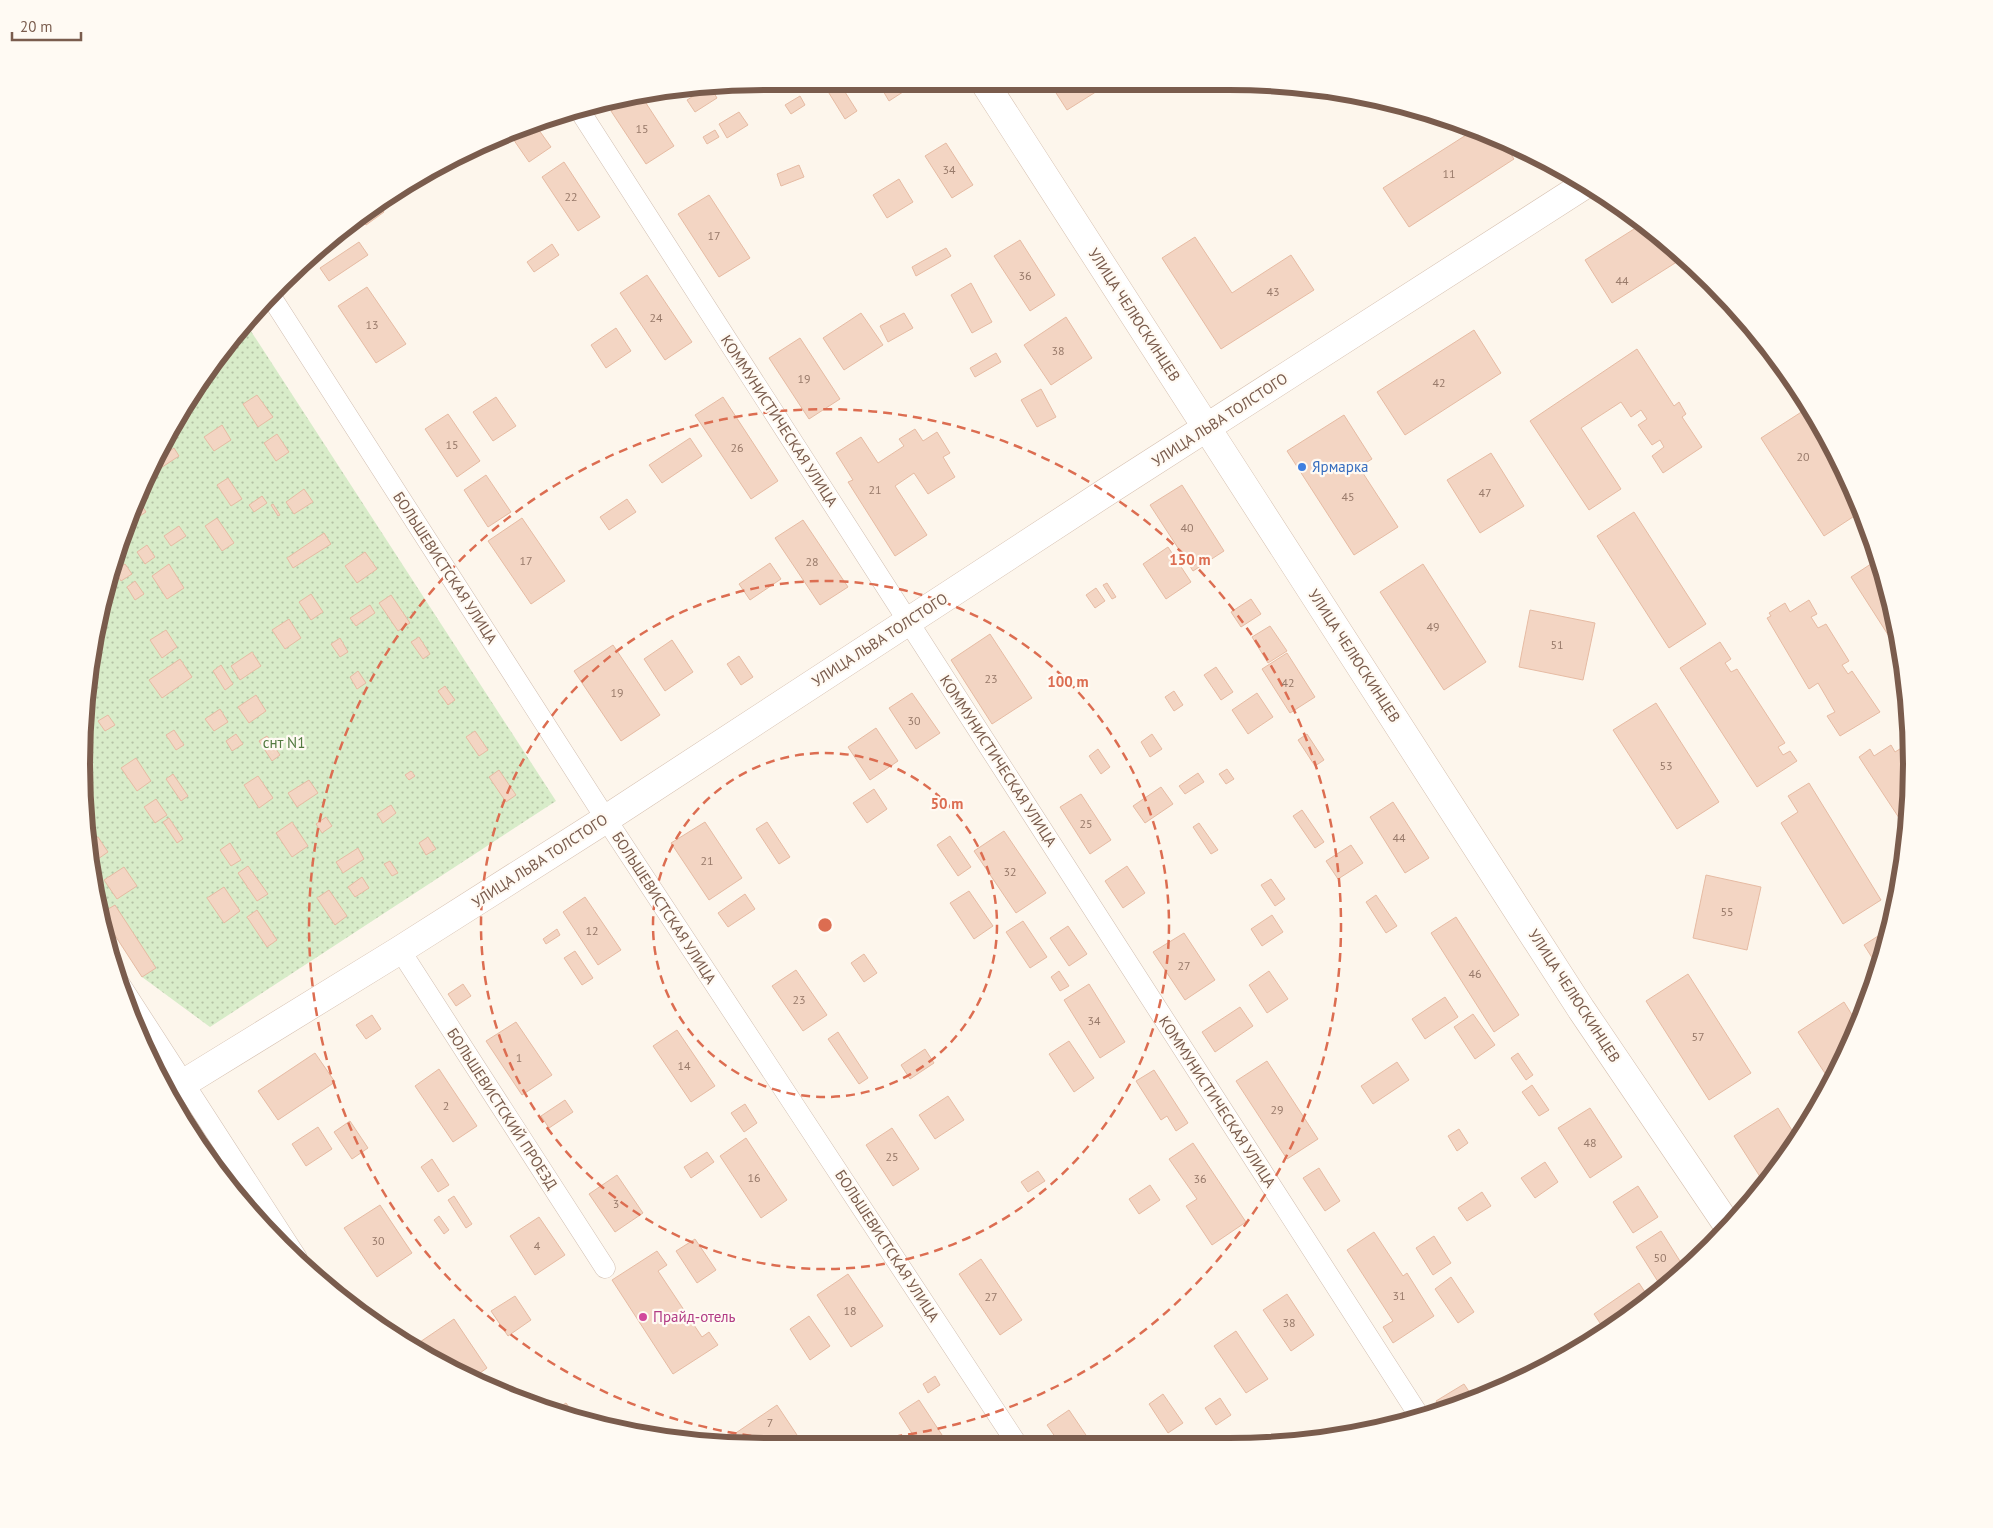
<svg xmlns="http://www.w3.org/2000/svg" width="1993" height="1528" viewBox="0 0 1993 1528" font-family="'PT Sans',sans-serif">
	<style>
		.grass { fill: url(#grass-dots) }
		.building { fill: #f3d5c3; stroke: #e6bba3 }
		.lines { fill: none; stroke-linecap: round; stroke-linejoin: round }
		.street-casing { stroke: #d1beb0; stroke-width: 21 }
		.secondary-casing { stroke: #d6c0b0; stroke-width: 29 }
		.street { stroke: #fff; stroke-width: 20 }
		.secondary { stroke: #fff; stroke-width: 28 }
		.ring { fill: none; stroke: #dc6d51; stroke-width: 2.5; stroke-dasharray: 9 6 }
		.shop-dot { fill: #3f7fe0; stroke: #fffaf3; stroke-width: 2 }
		.hotel-dot { fill: #d1479c; stroke: #fffaf3; stroke-width: 2 }
		.labels { text-anchor: middle; stroke-width: 4.5; stroke-linejoin: round; paint-order: stroke }
		.number-label { font-size: 12px; fill: #987a6a }
		.street-label { font-size: 15px; fill: #7a5c4d; stroke: #fffaf3 }
		.shop-label { font-size: 15px; fill: #366cbe; stroke: #fffaf3; text-anchor: start }
		.park-label { font-size: 15px; fill: #537a41; stroke: #fffaf3 }
		.hotel-label { font-size: 15px; fill: #b23c85; stroke: #fffaf3; text-anchor: start }
		.rim { fill: none; stroke: #7a5c4d; stroke-width: 6 }
		.centre { fill: #dc6d51; stroke: #fffaf3; stroke-width: 2.5 }
		.ring-label { font-size: 15px; text-anchor: middle; font-weight: bold; fill: #dc6d51; stroke: #fffaf3; stroke-width: 4.5; stroke-linejoin: round; paint-order: stroke }
	</style>
	<defs>
		<pattern id="grass-dots" width="8" height="8" patternUnits="userSpaceOnUse" patternTransform="scale(1.25)"><rect width="8" height="8" fill="#d8ecc9"/><path d="M2 2h.1M6 6h.1" fill="none" stroke="#b4c2a5" stroke-width="1.8" stroke-linecap="round"/></pattern>
	</defs>
	<rect width="100%" height="100%" fill="#fdf6ec"/>
	<polygon class="grass" points="245,322 556,801 210,1027 142,977 105,919 83,808 94,631 152,462"/>
	<g class="building">
		<polygon points="830,81 838,81 857,111 845,119 824,85"/>
		<polygon points="884,82 901,82 906,90 889,101 879,84"/>
		<polygon points="1049,82 1110,82 1110,83 1067,110"/>
		<polygon points="711,88 717,98 695,112 687,100 705,89"/>
		<polygon points="800,96 805,105 791,114 785,105"/>
		<polygon points="642,97 674,146 646,164 611,111 630,99"/>
		<polygon points="739,112 748,125 727,138 719,124"/>
		<polygon points="536,126 551,147 529,162 511,136"/>
		<polygon points="715,130 719,137 707,144 703,137"/>
		<polygon points="1474,130 1502,141 1514,159 1409,227 1383,188"/>
		<polygon points="946,143 973,185 952,198 925,156"/>
		<polygon points="564,162 600,217 578,231 542,177"/>
		<polygon points="799,165 804,177 781,186 777,174"/>
		<polygon points="899,179 913,202 887,218 873,195"/>
		<polygon points="709,195 750,258 719,277 678,214"/>
		<polygon points="377,203 384,212 366,225 359,215"/>
		<polygon points="1642,224 1683,258 1612,303 1585,260"/>
		<polygon points="1195,237 1232,293 1291,255 1314,290 1221,349 1162,258"/>
		<polygon points="1020,240 1055,295 1030,311 994,256"/>
		<polygon points="359,242 368,255 329,281 320,268"/>
		<polygon points="552,244 559,255 534,272 527,262"/>
		<polygon points="946,248 951,256 916,276 912,267"/>
		<polygon points="647,275 692,342 665,360 620,293"/>
		<polygon points="971,283 992,322 972,333 951,295"/>
		<polygon points="367,287 406,344 376,363 338,306"/>
		<polygon points="861,313 883,345 844,370 823,338"/>
		<polygon points="904,313 913,328 888,342 880,326"/>
		<polygon points="1066,317 1092,358 1051,385 1024,345"/>
		<polygon points="616,328 631,351 606,368 591,345"/>
		<polygon points="1474,330 1501,373 1405,435 1377,392"/>
		<polygon points="800,338 840,399 809,419 769,358"/>
		<polygon points="1637,349 1674,406 1679,402 1686,414 1682,417 1702,447 1663,473 1652,456 1664,447 1660,440 1652,445 1638,425 1647,419 1641,410 1631,417 1621,402 1581,428 1621,489 1589,510 1530,421"/>
		<polygon points="996,353 1001,362 975,377 970,368"/>
		<polygon points="1041,389 1056,417 1037,427 1021,400"/>
		<polygon points="257,395 273,417 258,427 243,404"/>
		<polygon points="496,397 516,426 493,441 473,412"/>
		<polygon points="723,397 778,481 751,499 695,415"/>
		<polygon points="1803,411 1846,477 1862,511 1824,536 1761,438"/>
		<polygon points="448,414 480,461 457,477 425,429"/>
		<polygon points="1344,415 1372,459 1359,467 1398,527 1354,555 1287,451"/>
		<polygon points="222,425 231,440 214,451 204,437"/>
		<polygon points="915,429 923,441 937,432 950,453 943,457 955,477 928,494 914,473 895,486 927,535 895,556 848,482 853,480 836,453 861,437 878,463 904,446 899,439"/>
		<polygon points="277,434 289,452 276,461 264,443"/>
		<polygon points="690,438 702,456 662,483 649,465"/>
		<polygon points="174,448 179,456 147,477 151,464"/>
		<polygon points="1491,453 1524,506 1480,533 1447,480"/>
		<polygon points="486,475 511,512 488,527 464,490"/>
		<polygon points="228,478 242,499 231,506 217,485"/>
		<polygon points="1182,485 1224,551 1193,571 1150,505"/>
		<polygon points="304,489 313,502 294,514 286,502"/>
		<polygon points="262,496 267,503 254,512 249,505"/>
		<polygon points="627,499 636,512 609,530 600,517"/>
		<polygon points="139,501 146,512 132,521"/>
		<polygon points="273,504 280,515 278,516 271,505"/>
		<polygon points="1634,512 1706,624 1669,648 1597,536"/>
		<polygon points="217,518 234,543 222,551 205,526"/>
		<polygon points="522,518 565,581 531,604 488,541"/>
		<polygon points="803,520 848,587 820,605 775,538"/>
		<polygon points="179,526 186,536 171,546 164,536"/>
		<polygon points="324,533 331,544 293,568 287,558"/>
		<polygon points="147,545 155,557 145,564 137,552"/>
		<polygon points="1168,547 1191,582 1166,599 1143,564"/>
		<polygon points="365,552 377,569 357,583 345,566"/>
		<polygon points="1877,560 1899,631 1901,655 1851,577"/>
		<polygon points="770,563 781,579 750,600 739,584"/>
		<polygon points="125,564 132,574 121,581 115,571"/>
		<polygon points="169,564 184,588 167,599 152,576"/>
		<polygon points="1423,564 1486,662 1444,690 1380,592"/>
		<polygon points="135,581 144,594 135,600 127,587"/>
		<polygon points="1107,583 1116,597 1112,599 1103,585"/>
		<polygon points="1096,588 1105,601 1095,608 1086,595"/>
		<polygon points="311,594 323,612 311,620 299,602"/>
		<polygon points="391,595 410,623 398,631 379,603"/>
		<polygon points="1251,599 1261,614 1241,627 1231,612"/>
		<polygon points="1809,600 1817,614 1811,617 1818,628 1826,624 1849,661 1842,665 1848,674 1852,671 1880,712 1840,736 1827,716 1835,712 1818,683 1809,689 1767,618 1771,616 1769,613 1785,603 1790,612"/>
		<polygon points="370,605 375,613 356,626 350,618"/>
		<polygon points="1530,610 1595,623 1583,680 1519,667"/>
		<polygon points="289,619 301,638 285,649 272,630"/>
		<polygon points="1270,626 1287,651 1268,663 1252,637"/>
		<polygon points="166,630 177,647 162,658 150,640"/>
		<polygon points="990,634 1032,698 992,724 951,660"/>
		<polygon points="419,637 430,654 423,659 411,642"/>
		<polygon points="340,638 348,652 340,657 331,644"/>
		<polygon points="672,640 693,672 665,691 644,659"/>
		<polygon points="1720,642 1731,659 1725,663 1731,672 1737,669 1785,743 1778,747 1783,755 1790,751 1797,761 1757,787 1680,668"/>
		<polygon points="613,645 660,715 621,741 574,671"/>
		<polygon points="252,652 261,666 240,680 231,666"/>
		<polygon points="1287,653 1315,697 1290,713 1262,669"/>
		<polygon points="739,656 753,677 741,685 727,664"/>
		<polygon points="180,659 192,677 162,698 149,680"/>
		<polygon points="221,665 233,684 225,690 213,671"/>
		<polygon points="1216,667 1233,692 1221,700 1204,675"/>
		<polygon points="358,671 366,683 357,689 350,677"/>
		<polygon points="445,686 455,700 448,705 438,691"/>
		<polygon points="1174,691 1183,705 1174,711 1165,697"/>
		<polygon points="912,693 940,733 916,749 889,708"/>
		<polygon points="1257,693 1273,717 1248,734 1232,710"/>
		<polygon points="256,695 266,711 249,723 238,707"/>
		<polygon points="1656,703 1719,802 1677,829 1613,730"/>
		<polygon points="220,709 228,722 214,731 205,719"/>
		<polygon points="108,715 115,725 105,731 98,721"/>
		<polygon points="876,728 898,761 870,780 848,747"/>
		<polygon points="174,730 184,745 176,750 166,735"/>
		<polygon points="475,731 488,750 479,756 466,737"/>
		<polygon points="236,734 243,744 232,751 226,741"/>
		<polygon points="1152,734 1162,749 1150,757 1141,742"/>
		<polygon points="1307,734 1324,760 1315,766 1298,740"/>
		<polygon points="267,736 280,755 272,761 259,741"/>
		<polygon points="1891,745 1895,752 1903,747 1910,758 1902,763 1911,774 1905,827 1859,757 1870,749 1874,756"/>
		<polygon points="1098,749 1110,767 1101,774 1089,756"/>
		<polygon points="136,758 151,781 137,791 121,768"/>
		<polygon points="1227,769 1234,779 1226,784 1219,774"/>
		<polygon points="499,770 516,795 506,802 489,777"/>
		<polygon points="411,771 415,776 409,780 405,775"/>
		<polygon points="1198,773 1204,782 1185,794 1179,786"/>
		<polygon points="173,774 188,796 181,801 166,779"/>
		<polygon points="258,776 273,798 259,808 244,785"/>
		<polygon points="309,780 318,793 297,807 288,793"/>
		<polygon points="1809,783 1881,900 1843,924 1781,823 1798,812 1788,796"/>
		<polygon points="1161,787 1173,804 1145,823 1133,806"/>
		<polygon points="874,789 887,809 867,823 853,803"/>
		<polygon points="1081,794 1111,840 1090,854 1060,807"/>
		<polygon points="156,799 167,815 155,823 144,807"/>
		<polygon points="1393,802 1429,858 1405,873 1370,817"/>
		<polygon points="391,805 396,813 383,823 377,814"/>
		<polygon points="1302,810 1324,842 1315,848 1293,816"/>
		<polygon points="326,817 332,826 322,833 316,824"/>
		<polygon points="169,818 183,839 177,843 163,822"/>
		<polygon points="292,822 308,846 292,857 276,833"/>
		<polygon points="705,822 742,878 709,900 671,843"/>
		<polygon points="767,822 790,857 779,864 756,829"/>
		<polygon points="1199,823 1218,850 1211,854 1193,827"/>
		<polygon points="1004,831 1046,893 1016,913 974,851"/>
		<polygon points="950,836 971,867 958,876 937,845"/>
		<polygon points="98,837 108,852 95,861 89,842"/>
		<polygon points="428,837 436,849 426,855 419,843"/>
		<polygon points="230,843 241,860 231,866 220,850"/>
		<polygon points="1351,845 1363,863 1338,879 1326,861"/>
		<polygon points="358,848 364,859 343,873 336,862"/>
		<polygon points="390,861 398,873 392,876 384,864"/>
		<polygon points="248,866 268,894 257,901 238,873"/>
		<polygon points="1127,866 1145,893 1123,908 1105,881"/>
		<polygon points="124,867 137,886 117,899 104,880"/>
		<polygon points="1706,875 1761,887 1747,950 1693,938"/>
		<polygon points="362,877 369,888 355,897 348,887"/>
		<polygon points="1271,879 1285,899 1275,906 1261,885"/>
		<polygon points="224,887 240,911 224,923 207,898"/>
		<polygon points="329,890 347,916 335,925 317,898"/>
		<polygon points="969,891 993,926 974,939 950,903"/>
		<polygon points="745,894 755,909 728,927 718,913"/>
		<polygon points="1376,895 1397,926 1386,933 1366,902"/>
		<polygon points="585,897 621,950 598,965 563,912"/>
		<polygon points="115,905 156,968 142,977 105,920 103,912"/>
		<polygon points="257,910 277,940 267,947 247,917"/>
		<polygon points="1272,915 1283,932 1262,946 1251,929"/>
		<polygon points="1456,917 1519,1015 1494,1032 1431,933"/>
		<polygon points="1023,921 1047,957 1030,968 1006,932"/>
		<polygon points="1068,926 1087,954 1069,966 1050,938"/>
		<polygon points="557,929 560,935 546,944 543,939"/>
		<polygon points="1889,929 1878,967 1864,945"/>
		<polygon points="1184,933 1215,980 1185,1000 1153,952"/>
		<polygon points="575,951 593,978 582,985 564,958"/>
		<polygon points="864,954 877,973 864,982 851,963"/>
		<polygon points="796,970 827,1015 803,1031 772,986"/>
		<polygon points="1059,971 1069,986 1060,991 1051,977"/>
		<polygon points="1269,971 1288,999 1267,1013 1249,985"/>
		<polygon points="1688,974 1751,1073 1709,1100 1646,1001"/>
		<polygon points="463,984 471,996 456,1006 448,994"/>
		<polygon points="1089,984 1125,1042 1100,1058 1064,1000"/>
		<polygon points="1445,997 1458,1017 1425,1039 1412,1019"/>
		<polygon points="1844,1002 1859,1026 1830,1081 1798,1032"/>
		<polygon points="1240,1007 1253,1026 1215,1052 1202,1032"/>
		<polygon points="1473,1014 1495,1045 1475,1059 1454,1027"/>
		<polygon points="372,1015 381,1029 366,1039 356,1025"/>
		<polygon points="516,1022 552,1075 522,1095 486,1041"/>
		<polygon points="677,1030 715,1086 691,1102 653,1046"/>
		<polygon points="838,1032 868,1078 859,1084 828,1039"/>
		<polygon points="1069,1041 1094,1078 1074,1092 1049,1054"/>
		<polygon points="925,1049 934,1063 910,1079 901,1065"/>
		<polygon points="315,1053 335,1082 278,1120 258,1091"/>
		<polygon points="1518,1053 1533,1075 1526,1080 1511,1058"/>
		<polygon points="1267,1061 1318,1139 1287,1159 1236,1081"/>
		<polygon points="1397,1062 1409,1080 1373,1104 1361,1086"/>
		<polygon points="439,1069 477,1126 453,1142 415,1086"/>
		<polygon points="1154,1070 1188,1123 1176,1131 1167,1116 1161,1120 1136,1081"/>
		<polygon points="1532,1085 1549,1110 1539,1116 1522,1092"/>
		<polygon points="948,1096 964,1120 935,1139 919,1115"/>
		<polygon points="565,1100 573,1112 549,1128 541,1116"/>
		<polygon points="745,1104 757,1123 744,1132 731,1113"/>
		<polygon points="1590,1108 1622,1157 1590,1178 1558,1128"/>
		<polygon points="1778,1108 1798,1140 1764,1183 1734,1136"/>
		<polygon points="350,1121 368,1148 352,1159 334,1132"/>
		<polygon points="318,1127 332,1149 306,1166 292,1144"/>
		<polygon points="892,1128 919,1169 893,1186 866,1145"/>
		<polygon points="1459,1129 1468,1143 1457,1151 1448,1136"/>
		<polygon points="746,1138 787,1200 761,1218 720,1156"/>
		<polygon points="1193,1143 1246,1222 1212,1245 1186,1206 1197,1199 1169,1159"/>
		<polygon points="707,1152 714,1162 691,1178 684,1167"/>
		<polygon points="432,1159 449,1185 438,1192 421,1167"/>
		<polygon points="1545,1162 1558,1182 1535,1198 1521,1178"/>
		<polygon points="1319,1168 1340,1201 1325,1211 1303,1178"/>
		<polygon points="1038,1171 1045,1181 1028,1192 1021,1182"/>
		<polygon points="617,1175 643,1213 615,1232 589,1194"/>
		<polygon points="1150,1185 1160,1200 1139,1214 1129,1199"/>
		<polygon points="1638,1186 1658,1217 1633,1233 1613,1202"/>
		<polygon points="1482,1192 1491,1206 1467,1221 1458,1208"/>
		<polygon points="454,1196 472,1224 466,1228 448,1200"/>
		<polygon points="380,1205 412,1253 377,1277 344,1228"/>
		<polygon points="439,1216 449,1230 444,1234 434,1220"/>
		<polygon points="539,1217 565,1255 535,1275 510,1236"/>
		<polygon points="1661,1231 1685,1269 1662,1288 1636,1247"/>
		<polygon points="1374,1232 1403,1276 1407,1273 1434,1316 1393,1343 1383,1327 1393,1321 1347,1250"/>
		<polygon points="1434,1236 1451,1263 1433,1275 1416,1248"/>
		<polygon points="695,1239 716,1270 697,1283 676,1251"/>
		<polygon points="657,1251 667,1265 658,1271 702,1337 709,1332 718,1345 673,1374 612,1280"/>
		<polygon points="981,1259 1022,1320 1000,1335 959,1274"/>
		<polygon points="848,1274 883,1326 851,1347 817,1295"/>
		<polygon points="1451,1277 1474,1312 1458,1323 1435,1289"/>
		<polygon points="1639,1283 1649,1298 1604,1329 1594,1314"/>
		<polygon points="1287,1294 1314,1335 1291,1351 1263,1310"/>
		<polygon points="515,1296 531,1320 508,1336 491,1311"/>
		<polygon points="809,1316 830,1346 810,1360 790,1329"/>
		<polygon points="454,1319 487,1368 473,1378 425,1356 417,1344"/>
		<polygon points="1236,1331 1268,1379 1246,1393 1214,1346"/>
		<polygon points="935,1376 940,1385 928,1393 923,1384"/>
		<polygon points="1464,1384 1474,1399 1441,1408 1436,1401"/>
		<polygon points="1163,1394 1183,1423 1168,1433 1149,1404"/>
		<polygon points="1220,1398 1231,1415 1216,1425 1205,1408"/>
		<polygon points="919,1400 946,1441 917,1441 899,1413"/>
		<polygon points="566,1403 577,1418 552,1412"/>
		<polygon points="777,1405 801,1441 724,1441"/>
		<polygon points="1069,1410 1090,1441 1058,1441 1047,1425"/>
		<polygon points="887,1436 890,1441 879,1441"/>
	</g>
	<g class="lines">
		<defs>
			<g id="street">
				<polyline points="578,108 1418,1414"/>
				<polyline points="270,295 606,819 1015,1441"/>
				<polyline points="400,950 605,1268"/>
				<polyline points="116,978 297,1258"/>
			</g>
			<g id="secondary">
				<polyline points="984,82 1581,1009 1728,1226"/>
				<polyline points="171,1091 400,950 606,819 1114,487 1586,184"/>
			</g>
		</defs>
		<use href="#street" class="street-casing"/>
		<use href="#secondary" class="secondary-casing"/>
		<use href="#street" class="street"/>
		<use href="#secondary" class="secondary"/>
	</g>
	<g class="ring">
		<circle cx="825" cy="925" r="172"/>
		<circle cx="825" cy="925" r="344"/>
		<path d="M811 1441A516 516 0 1 1 839 1441"/>
	</g>
	<circle class="shop-dot" cx="1302" cy="467" r="5"/>
	<circle class="hotel-dot" cx="643" cy="1317" r="5"/>
	<g class="labels">
		<g class="number-label">
			<text x="642" y="133">15</text>
			<text x="949" y="174">34</text>
			<text x="1449" y="178">11</text>
			<text x="571" y="201">22</text>
			<text x="714" y="240">17</text>
			<text x="1025" y="280">36</text>
			<text x="1622" y="285">44</text>
			<text x="1273" y="296">43</text>
			<text x="656" y="322">24</text>
			<text x="372" y="329">13</text>
			<text x="1058" y="355">38</text>
			<text x="804" y="383">19</text>
			<text x="1439" y="387">42</text>
			<text x="452" y="449">15</text>
			<text x="737" y="452">26</text>
			<text x="1803" y="461">20</text>
			<text x="875" y="494">21</text>
			<text x="1485" y="497">47</text>
			<text x="1348" y="501">45</text>
			<text x="1187" y="532">40</text>
			<text x="526" y="565">17</text>
			<text x="812" y="566">28</text>
			<text x="1433" y="631">49</text>
			<text x="1557" y="649">51</text>
			<text x="991" y="683">23</text>
			<text x="1288" y="687">42</text>
			<text x="617" y="697">19</text>
			<text x="914" y="725">30</text>
			<text x="1666" y="770">53</text>
			<text x="1086" y="828">25</text>
			<text x="1399" y="842">44</text>
			<text x="707" y="865">21</text>
			<text x="1010" y="876">32</text>
			<text x="1727" y="916">55</text>
			<text x="592" y="935">12</text>
			<text x="1184" y="970">27</text>
			<text x="1475" y="978">46</text>
			<text x="799" y="1004">23</text>
			<text x="1094" y="1025">34</text>
			<text x="1698" y="1041">57</text>
			<text x="519" y="1062">1</text>
			<text x="684" y="1070">14</text>
			<text x="446" y="1110">2</text>
			<text x="1277" y="1114">29</text>
			<text x="1590" y="1147">48</text>
			<text x="892" y="1161">25</text>
			<text x="754" y="1182">16</text>
			<text x="1200" y="1183">36</text>
			<text x="616" y="1208">3</text>
			<text x="378" y="1245">30</text>
			<text x="537" y="1250">4</text>
			<text x="1660" y="1262">50</text>
			<text x="1399" y="1300">31</text>
			<text x="991" y="1301">27</text>
			<text x="850" y="1315">18</text>
			<text x="1289" y="1327">38</text>
			<text x="770" y="1427">7</text>
		</g>
		<g class="street-label">
			<text transform="translate(1134 315) rotate(57)" y="5">УЛИЦА ЧЕЛЮСКИНЦЕВ</text>
			<text transform="translate(1220 420) rotate(-33)" y="5">УЛИЦА ЛЬВА ТОЛСТОГО</text>
			<text transform="translate(779 421) rotate(57)" y="5">КОММУНИСТИЧЕСКАЯ УЛИЦА</text>
			<text transform="translate(445 568) rotate(57)" y="5">БОЛЬШЕВИСТСКАЯ УЛИЦА</text>
			<text transform="translate(880 640) rotate(-33)" y="5">УЛИЦА ЛЬВА ТОЛСТОГО</text>
			<text transform="translate(1354 656) rotate(57)" y="5">УЛИЦА ЧЕЛЮСКИНЦЕВ</text>
			<text transform="translate(998 761) rotate(57)" y="5">КОММУНИСТИЧЕСКАЯ УЛИЦА</text>
			<text transform="translate(540 861) rotate(-33)" y="5">УЛИЦА ЛЬВА ТОЛСТОГО</text>
			<text transform="translate(664 908) rotate(57)" y="5">БОЛЬШЕВИСТСКАЯ УЛИЦА</text>
			<text transform="translate(1574 996) rotate(57)" y="5">УЛИЦА ЧЕЛЮСКИНЦЕВ</text>
			<text transform="translate(1217 1102) rotate(57)" y="5">КОММУНИСТИЧЕСКАЯ УЛИЦА</text>
			<text transform="translate(502 1109) rotate(57)" y="5">БОЛЬШЕВИСТСКИЙ ПРОЕЗД</text>
			<text transform="translate(887 1246) rotate(57)" y="5">БОЛЬШЕВИСТСКАЯ УЛИЦА</text>
		</g>
		<g class="shop-label">
			<text x="1312" y="472">Ярмарка</text>
		</g>
		<g class="park-label">
			<text x="284" y="748">снт N1</text>
		</g>
		<g class="hotel-label">
			<text x="653" y="1322">Прайд-отель</text>
		</g>
	</g>
	<path d="M0 0H1993V1528H0ZM764 90H1229A674 674 0 0 1 1903 764V764A674 674 0 0 1 1229 1438H764A674 674 0 0 1 90 764V764A674 674 0 0 1 764 90Z" fill="#fffaf3" fill-rule="evenodd"/>
	<path class="rim" d="M764 90H1229A674 674 0 0 1 1903 764V764A674 674 0 0 1 1229 1438H764A674 674 0 0 1 90 764V764A674 674 0 0 1 764 90Z"/>
	<circle cx="825" cy="925" r="8" class="centre"/>
	<g class="ring-label">
		<text x="1190" y="565">150 m</text>
		<text x="1068" y="687">100 m</text>
		<text x="947" y="809">50 m</text>
	</g>
	<path d="M12 32v8h69v-8" fill="none" stroke="#7a5c4d" stroke-width="2.5"/>
	<text x="20" y="32" font-size="15" fill="#7a5c4d" stroke="#fffaf3" stroke-width="4" paint-order="stroke">20 m</text>
</svg>
